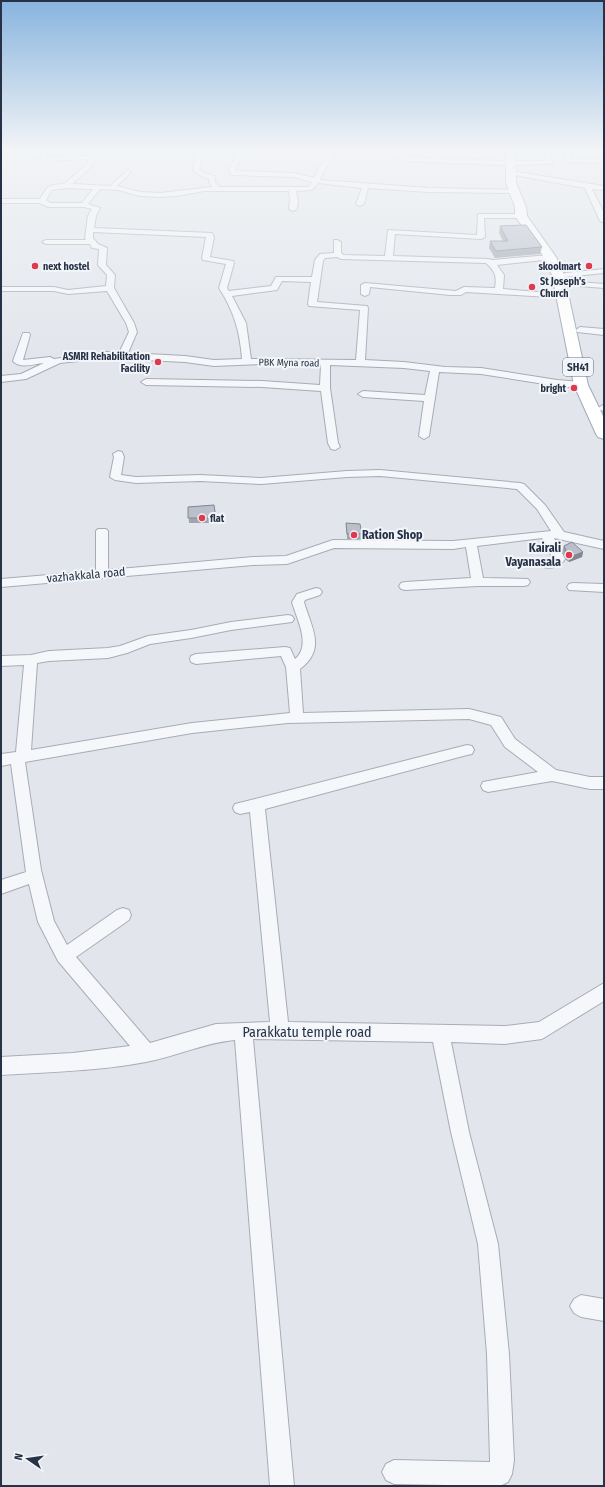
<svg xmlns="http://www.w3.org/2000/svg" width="605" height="1487" viewBox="0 0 605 1487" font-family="'Fira Sans Condensed',sans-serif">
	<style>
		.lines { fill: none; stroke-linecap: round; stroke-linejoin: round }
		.minor-casing { stroke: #a6acb7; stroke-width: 2 }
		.primary-casing { stroke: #a0a9b9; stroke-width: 2 }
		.minor { fill: #f6f7fa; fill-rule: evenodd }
		.primary { fill: #fff; fill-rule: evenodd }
		.wall { fill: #9fa4af }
		.shaded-wall { fill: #82868e }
		.building { fill: #b9bfcb; stroke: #82868e }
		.poi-dot { fill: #de3a4f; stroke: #f2f5f9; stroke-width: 1.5 }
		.labels { text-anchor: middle; stroke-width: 4; stroke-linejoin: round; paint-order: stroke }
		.far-poi-label { font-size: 10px; font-weight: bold; fill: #283246; stroke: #f2f5f9; text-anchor: start }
		.far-street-label { font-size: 10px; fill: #283246; stroke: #f2f5f9 }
		.shield { fill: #f2f5f9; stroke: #656c7c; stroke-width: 1 }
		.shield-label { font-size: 11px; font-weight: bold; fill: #283246 }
		.poi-label { font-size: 12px; font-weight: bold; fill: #283246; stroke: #f2f5f9; text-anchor: start }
		.street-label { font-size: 12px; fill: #283246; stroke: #f2f5f9 }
		.near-street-label { font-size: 14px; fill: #283246; stroke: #f2f5f9 }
	</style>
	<rect width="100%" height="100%" fill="#e2e6ec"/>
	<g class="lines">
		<defs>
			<g id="minor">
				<path d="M 43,149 L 49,149 L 46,157 L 95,156 L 96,157 L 91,167 L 72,184 L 110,186 L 128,170 L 131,172 L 117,186 L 140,192 L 160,193 L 212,187 L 209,182 L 209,179 L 203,177 L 193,171 L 197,151 L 200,149 L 203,151 L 199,170 L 207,174 L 214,176 L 215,182 L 219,187 L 308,187 L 312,182 L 294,177 L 233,175 L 231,174 L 229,169 L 237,154 L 240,152 L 243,154 L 235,169 L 236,171 L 294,173 L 314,178 L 320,166 L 325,161 L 329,152 L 299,152 L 297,151 L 297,149 L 391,149 L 400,152 L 401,156 L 403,157 L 502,161 L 546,161 L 541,149 L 547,149 L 553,163 L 552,164 L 502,165 L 402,161 L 396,158 L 395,154 L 391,153 L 335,152 L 331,162 L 326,167 L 320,180 L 429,188 L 516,190 L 517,191 L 514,193 L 429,192 L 368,188 L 364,204 L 360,206 L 356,204 L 362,188 L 318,183 L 312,190 L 296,191 L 298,200 L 297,209 L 293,211 L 289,209 L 290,200 L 289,191 L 204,191 L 177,196 L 160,197 L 140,196 L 118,190 L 100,189 L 88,204 L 100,208 L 96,216 L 94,228 L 212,233 L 214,237 L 210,257 L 233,261 L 234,263 L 227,288 L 229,291 L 271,286 L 276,277 L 312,277 L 315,260 L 320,254 L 334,253 L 334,240 L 337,240 L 341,242 L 341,252 L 343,255 L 385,256 L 388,230 L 477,235 L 478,214 L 524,214 L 525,216 L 521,218 L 484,218 L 485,237 L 481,239 L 395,234 L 393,256 L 488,259 L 492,260 L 550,255 L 553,255 L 553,259 L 497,265 L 504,275 L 503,289 L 562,294 L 566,296 L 565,298 L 466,292 L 461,295 L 450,295 L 370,287 L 369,294 L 365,296 L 361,294 L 361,285 L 365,283 L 456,291 L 464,287 L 495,288 C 497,276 495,271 486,263 L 341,259 L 337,257 L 325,258 L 323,261 L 317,302 L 367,306 L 368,308 L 365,360 L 404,362 L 445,367 L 481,368 L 557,380 L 581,382 L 586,385 L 581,388 L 557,386 L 481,374 L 439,372 L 429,436 L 424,439 L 419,436 L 424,401 L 363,397 L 358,394 L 363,391 L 425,395 L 430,371 L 404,368 L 330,365 L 330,388 L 338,443 L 340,447 L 335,450 L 331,449 L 328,443 L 321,391 L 262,387 L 146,385 L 141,382 L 146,379 L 262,381 L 320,385 L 321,365 L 260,364 L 214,366 L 185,362 L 106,358 L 60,363 L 26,379 L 1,382 L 1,376 L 21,374 L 44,363 C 34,364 20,369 13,361 L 23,333 L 29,333 L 30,335 L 23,360 L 50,357 L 54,359 L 106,352 L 119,353 L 129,332 L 126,323 L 107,291 L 68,294 L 54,291 L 1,291 L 1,287 L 54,287 L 68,290 L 106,286 L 107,275 L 98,265 L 99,249 L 92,248 L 90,244 L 46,244 L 42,242 L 46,240 L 86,240 L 85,238 L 88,216 L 92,209 L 84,207 L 48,207 L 40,203 L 1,203 L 1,199 L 40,199 L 47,188 L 53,185 L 64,184 L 86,165 L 89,159 L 43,161 L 40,159 ZM 66,188 L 93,189 L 82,203 L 50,203 L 46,200 L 52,190 ZM 93,232 L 206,237 L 202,258 L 203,260 L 226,264 L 219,288 C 234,311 240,332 242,359 L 214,360 L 185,356 L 128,353 L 137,332 L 134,323 L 114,288 L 115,275 L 106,265 L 107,248 L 98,244 L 93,238 ZM 282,281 L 311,282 L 308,304 L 309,306 L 360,310 L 356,360 L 251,359 L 246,323 L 232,296 L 277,290 Z"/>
				<polygon points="563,149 569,149 571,159 604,159 604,163 566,162"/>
				<polygon points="511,171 604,186 604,190 592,189 604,213 604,223 600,221 585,188 509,174 509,172"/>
				<polygon points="604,269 604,273 565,277 561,275 565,273"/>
				<polygon points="565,281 604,284 604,288 568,285 564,283"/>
				<polygon points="580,327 604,329 604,335 577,332 576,330"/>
				<polygon points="603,405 604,411 600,410 598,408"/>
				<path d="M 118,451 L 122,452 L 124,457 L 121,475 L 136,477 L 200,475 L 261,478 L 347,471 L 380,470 L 520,483 L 524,484 L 545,505 L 564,532 L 604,541 L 604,549 L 554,538 L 565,559 C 560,567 551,569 543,567 L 541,564 L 543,561 L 553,559 L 542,538 L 477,546 L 483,578 L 528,579 L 530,582 L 528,585 L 524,586 L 478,586 L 405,590 L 401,589 L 399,586 L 401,583 L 405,582 L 471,578 L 466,547 L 453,549 L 334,548 L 287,564 L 253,565 L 1,587 L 1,579 L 96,571 L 96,531 L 98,529 L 106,529 L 108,531 L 108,570 L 253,557 L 286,556 L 333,540 L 453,541 L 551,531 L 537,509 L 517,489 L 380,476 L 347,477 L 261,484 L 200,481 L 136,483 L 115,480 L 110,477 L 114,457 L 113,454 Z"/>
				<polygon points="573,583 604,584 604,592 569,590 567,587 569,584"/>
				<path d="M 316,588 L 320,589 L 322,592 L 320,595 L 305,600 L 304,602 C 311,627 327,649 300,669 L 303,713 L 469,709 L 501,717 L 515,739 L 556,770 L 590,777 L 604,777 L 604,789 L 590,789 L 552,781 L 488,792 L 483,790 L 481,786 L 483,782 L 538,772 L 505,747 L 491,725 L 469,719 L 288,723 L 192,733 L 25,762 L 41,870 L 54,921 L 67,945 L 117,910 L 123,908 L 129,910 L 131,915 L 129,920 L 76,957 L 150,1043 L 216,1024 L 270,1022 L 250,812 L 240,814 L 235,812 L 233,808 L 235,804 L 467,745 L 472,746 L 474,750 L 472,754 L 467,755 L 265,809 L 288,1022 L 505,1026 L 539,1022 L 604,983 L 604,1001 L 542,1039 L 505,1044 L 451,1042 L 469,1132 L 498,1244 L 509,1354 L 514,1460 L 512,1474 L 508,1482 L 500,1486 L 394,1484 L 386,1480 L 382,1472 L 386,1464 L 394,1460 L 490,1462 L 490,1460 L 487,1354 L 478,1244 L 451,1132 L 433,1042 L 253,1039 L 294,1486 L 270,1486 L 235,1040 C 203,1043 177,1056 146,1062 C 99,1071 49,1072 1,1075 L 1,1057 L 73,1053 L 130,1046 L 58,961 L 38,922 L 29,884 L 1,894 L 1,880 L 26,872 L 11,764 L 1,766 L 1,754 L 16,752 L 24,665 L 1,666 L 1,656 L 31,655 L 49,651 L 108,648 L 120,646 L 148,636 L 191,630 L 231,622 L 288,615 L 292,616 L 294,619 L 292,622 L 231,630 L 191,638 L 150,644 L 127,653 L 108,658 L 49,661 L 37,663 L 31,750 L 192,723 L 290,713 L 286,667 L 281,656 L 196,664 L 191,662 L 190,659 L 191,656 L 196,654 L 285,647 L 290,648 L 295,659 C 312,645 296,618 292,602 L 297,594 Z"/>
				<polygon points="581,1295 604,1299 604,1321 581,1317 574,1313 570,1306 574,1299"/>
			</g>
			<polygon id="primary" points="503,149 513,149 515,153 516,183 526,207 527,216 556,257 564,275 588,385 604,418 604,439 598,437 596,434 574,385 552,275 544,257 515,216 515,207 506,183 506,157"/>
		</defs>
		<use href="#minor" class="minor-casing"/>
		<use href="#primary" class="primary-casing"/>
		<use href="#minor" class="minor"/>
		<use href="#primary" class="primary"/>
	</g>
	<g class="wall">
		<polygon points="500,226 542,247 540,254 495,258 489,248 490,241 503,241 499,233"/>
		<polygon points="214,505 216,523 189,523 188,507"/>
		<polygon points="346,523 362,534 361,539 347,539"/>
		<polygon points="564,546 583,552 582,557 569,562 566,560 562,551"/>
	</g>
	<polygon class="shaded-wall" points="583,552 582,557 569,562 570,557"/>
	<g class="building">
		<polygon points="526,225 542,247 496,251 490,241 508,241 500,226"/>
		<polygon points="214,505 216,518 188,518 188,507"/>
		<polygon points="346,523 360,524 362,534 347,534"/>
		<polygon points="572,542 583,552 570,557 568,555 564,546"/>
	</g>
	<linearGradient id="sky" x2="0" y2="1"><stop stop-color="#88b4de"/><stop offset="0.42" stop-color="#f2f4f6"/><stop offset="1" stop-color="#f2f4f6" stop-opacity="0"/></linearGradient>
	<rect width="605" height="357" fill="url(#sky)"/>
	<g class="poi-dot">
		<circle cx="35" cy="266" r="4"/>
		<circle cx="589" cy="266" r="4"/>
		<circle cx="532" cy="287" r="4"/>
		<circle cx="158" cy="362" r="4"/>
		<circle cx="574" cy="388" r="4"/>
		<circle cx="202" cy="518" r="4"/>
		<circle cx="354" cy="535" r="4"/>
		<circle cx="569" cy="555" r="4"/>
	</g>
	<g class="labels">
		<g class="far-poi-label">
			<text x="43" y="270">next hostel</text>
			<text x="581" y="270" text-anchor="end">skoolmart</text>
			<text x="540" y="285">St Joseph's<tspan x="540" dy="12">Church</tspan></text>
			<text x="150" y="360" text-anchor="end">ASMRI Rehabilitation<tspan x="150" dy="12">Facility</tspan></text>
			<text x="566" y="392" text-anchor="end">bright</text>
			<text x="210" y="522">flat</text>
		</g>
		<g class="far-street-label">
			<text transform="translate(289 362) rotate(1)" y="4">PBK Myna road</text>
		</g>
		<rect class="shield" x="563" y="358" width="30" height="18" rx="3"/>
		<g class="shield-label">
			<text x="578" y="371">SH41</text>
		</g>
		<g class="poi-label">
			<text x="362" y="539">Ration Shop</text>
			<text x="561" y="552" text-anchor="end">Kairali<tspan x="561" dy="14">Vayanasala</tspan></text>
		</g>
		<g class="street-label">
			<text transform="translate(86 575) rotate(-5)" y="4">vazhakkala road</text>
		</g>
		<g class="near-street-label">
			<text x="307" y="1037">Parakkatu temple road</text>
		</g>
	</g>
	<rect width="605" height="1487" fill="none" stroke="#283246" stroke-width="4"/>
	<g transform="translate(28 1459) rotate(283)" stroke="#f2f5f9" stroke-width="3" paint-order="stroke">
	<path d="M0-3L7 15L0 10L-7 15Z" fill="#283246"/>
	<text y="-6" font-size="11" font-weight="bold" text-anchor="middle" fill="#283246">N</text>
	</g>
</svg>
